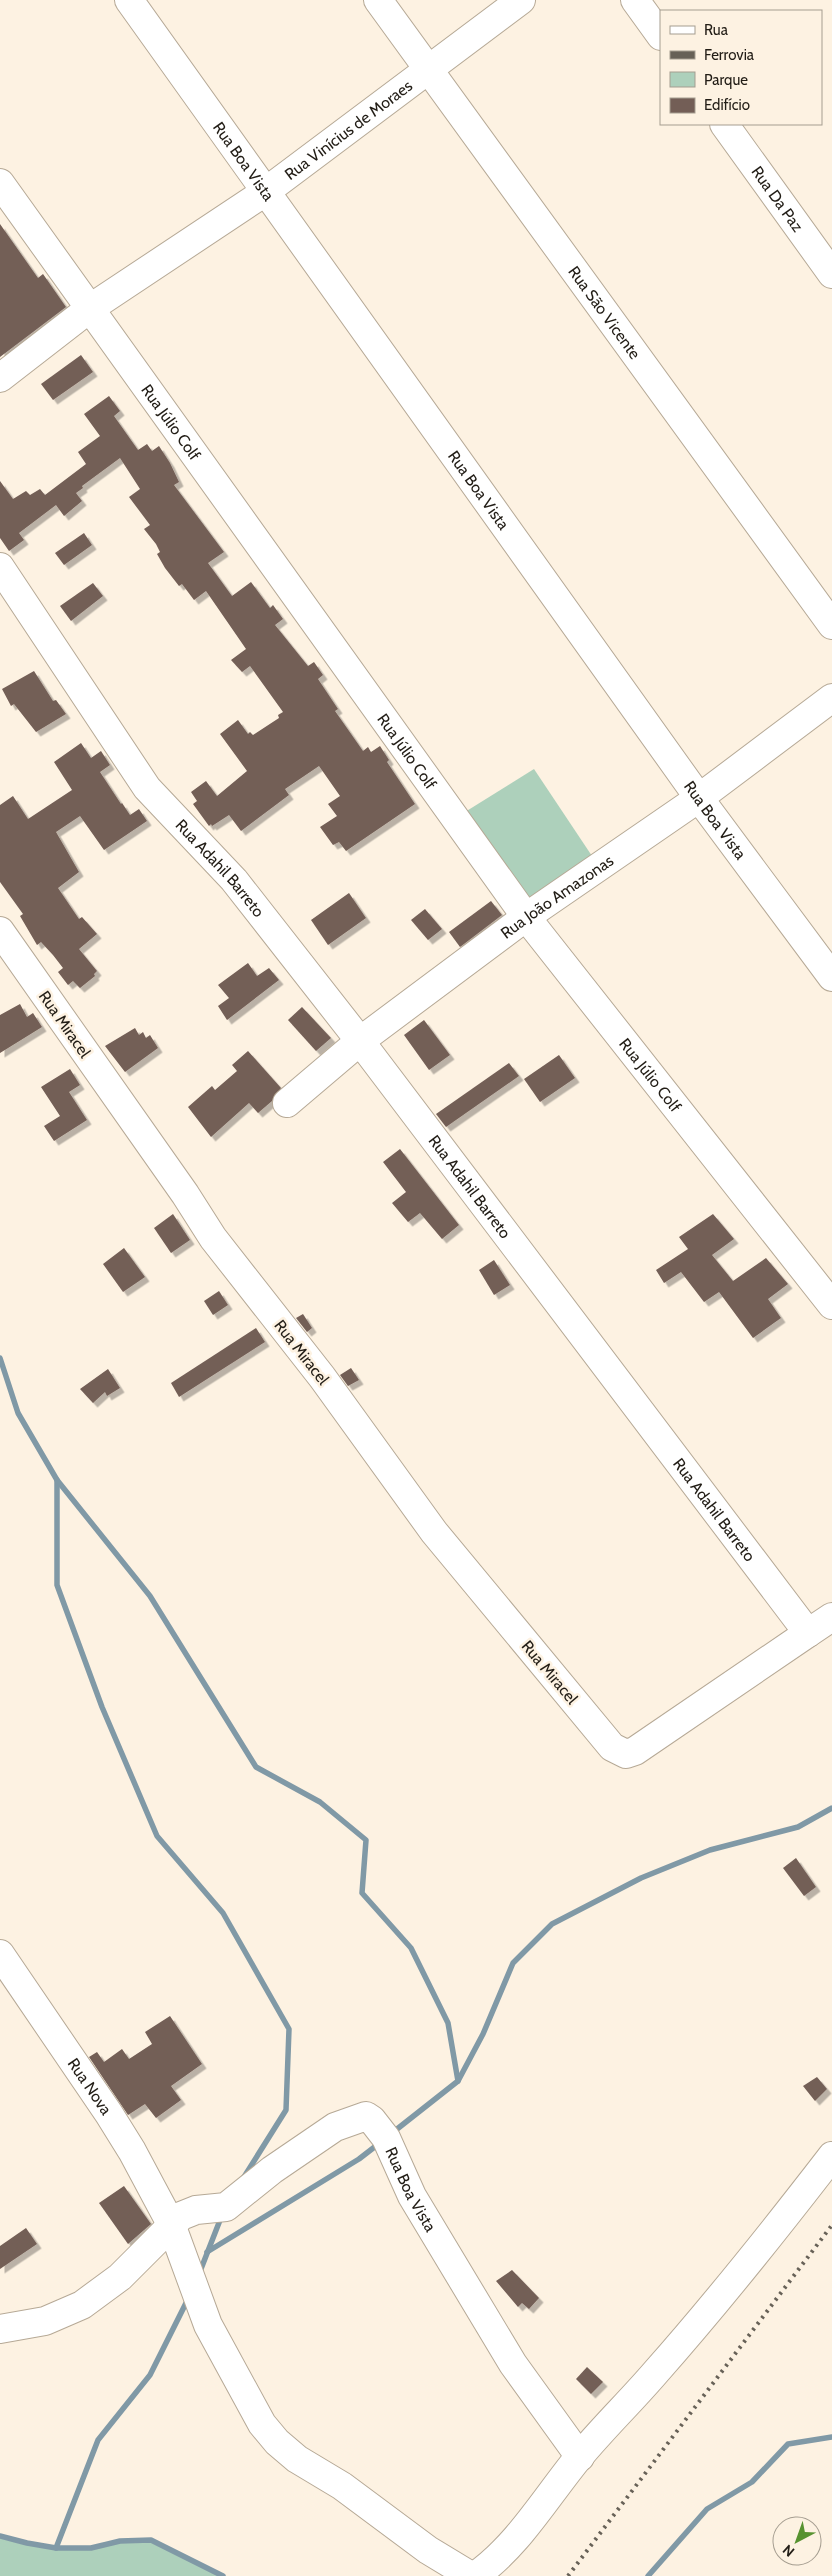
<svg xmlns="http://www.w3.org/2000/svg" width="832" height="2576" viewBox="0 0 832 2576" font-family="Cabin,sans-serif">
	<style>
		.green { fill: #add0bb }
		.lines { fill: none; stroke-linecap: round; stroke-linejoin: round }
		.stream { stroke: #8099a6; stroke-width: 5.5 }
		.building { fill: #735e56; filter: url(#shadow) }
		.minor-casing { stroke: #b6a996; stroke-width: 30 }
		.minor { stroke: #fff; stroke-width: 28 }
		.rail { stroke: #676157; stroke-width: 4; stroke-dasharray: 2.5 5; stroke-linecap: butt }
		.labels { text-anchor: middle; stroke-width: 5; stroke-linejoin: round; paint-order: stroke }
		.street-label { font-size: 16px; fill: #221d16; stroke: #fdf2e2 }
	</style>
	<defs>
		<filter id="shadow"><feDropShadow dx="4.5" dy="4.5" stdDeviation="0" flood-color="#0004"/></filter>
	</defs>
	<rect width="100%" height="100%" fill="#fdf2e2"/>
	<g class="green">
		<polygon points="534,769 592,856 530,899 465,812"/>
		<polygon points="0,2536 27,2543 56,2548 91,2548 120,2541 151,2540 223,2576 0,2576"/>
	</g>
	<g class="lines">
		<g class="stream">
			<polyline points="0,1358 18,1413 57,1480 57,1585 102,1707 157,1836 223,1913 289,2029 286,2110 244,2177"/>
			<polyline points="57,1480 150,1596 256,1767 320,1802 366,1840 362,1893 411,1948 448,2023 458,2081 392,2133"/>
			<polyline points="458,2081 483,2034 513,1963 552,1924 641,1878 710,1850 798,1827 832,1808"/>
			<polyline points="207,2252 359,2159 381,2142"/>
			<polyline points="199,2274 222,2215"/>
			<polyline points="0,2536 27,2543 56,2548 91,2548 120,2541 151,2540 223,2576"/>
			<polyline points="56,2548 98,2440 150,2375 188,2299"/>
			<polyline points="648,2576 707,2509 752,2482 788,2444 832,2437"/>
		</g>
	</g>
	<g class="building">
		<polygon points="0,224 38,278 43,274 66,307 0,357"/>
		<polygon points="81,355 93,372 53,400 41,384"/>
		<polygon points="109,396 120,411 114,416 138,450 147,444 152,451 159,446 170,463 179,482 174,485 224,552 208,563 232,596 251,582 270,608 273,605 283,619 275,625 308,666 314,662 323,675 318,679 338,709 335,711 363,751 368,747 371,752 380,746 389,760 387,762 415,804 346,851 339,842 333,845 320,827 337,816 328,804 340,796 319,766 285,789 289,795 241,831 229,815 212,826 211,824 209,826 193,804 197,801 191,792 206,781 217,796 247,771 220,734 238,720 248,734 250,732 253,735 279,718 278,715 283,712 250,666 242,672 231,660 246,649 206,591 194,600 182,584 179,586 165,568 157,554 160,552 156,544 144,529 150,525 129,497 140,489 120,458 82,486 83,488 76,493 82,501 64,516 56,505 19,533 24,540 9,551 0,538 0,481 13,499 26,491 30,495 40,489 45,495 86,464 78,452 100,436 84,414"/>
		<polygon points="84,533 92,545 64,565 55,553"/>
		<polygon points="93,583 103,596 71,621 60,606"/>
		<polygon points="34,671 53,701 56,700 66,714 36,732 14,704 11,706 2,689"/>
		<polygon points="81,743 91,758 101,751 110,765 100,772 121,804 122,803 130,815 139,809 147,821 104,850 80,816 56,832 79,872 58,888 79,919 82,917 97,934 79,949 97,971 94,974 95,976 80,988 73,981 68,985 58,972 63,968 53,955 41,942 37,945 20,916 23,914 0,882 0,805 13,796 28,819 72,790 54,762"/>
		<polygon points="349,893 366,918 328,945 311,920"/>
		<polygon points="491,901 502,915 460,947 449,932"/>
		<polygon points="425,909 442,929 428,940 411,920"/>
		<polygon points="248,963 257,976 269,968 279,980 227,1020 218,1006 229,998 218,985"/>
		<polygon points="20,1004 27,1017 33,1013 42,1027 0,1053 0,1015"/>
		<polygon points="302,1007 331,1038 316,1051 288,1020"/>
		<polygon points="424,1020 450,1055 429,1070 404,1035"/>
		<polygon points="135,1028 139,1035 143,1032 146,1038 150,1035 158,1048 125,1072 105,1046"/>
		<polygon points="248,1051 281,1088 272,1101 258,1113 249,1103 211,1137 188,1107 212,1086 215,1090 237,1071 232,1065"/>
		<polygon points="559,1055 575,1078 540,1102 524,1079"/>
		<polygon points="509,1063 519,1076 446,1127 436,1114"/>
		<polygon points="70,1069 80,1085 69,1092 87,1120 54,1141 44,1126 60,1116 41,1087"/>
		<polygon points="400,1149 459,1225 442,1239 420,1213 408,1222 392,1203 406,1192 383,1162"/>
		<polygon points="173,1214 190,1240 171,1253 154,1228"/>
		<polygon points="713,1214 734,1239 712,1255 733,1281 766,1258 788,1284 768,1299 781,1318 753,1338 719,1292 704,1302 681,1272 664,1283 656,1270 688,1249 679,1237"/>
		<polygon points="124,1248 145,1277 123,1292 103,1264"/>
		<polygon points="494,1260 510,1285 494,1295 479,1270"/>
		<polygon points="219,1291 228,1305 213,1315 204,1301"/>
		<polygon points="303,1314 312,1328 307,1332 296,1318"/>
		<polygon points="256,1328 265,1342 179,1397 171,1383"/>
		<polygon points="351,1368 359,1380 348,1386 340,1375"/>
		<polygon points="108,1369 120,1388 107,1396 105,1392 93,1403 80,1389"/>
		<polygon points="796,1858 816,1887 804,1896 783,1868"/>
		<polygon points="170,2016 202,2064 171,2086 181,2100 156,2118 145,2104 128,2115 89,2057 97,2052 104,2062 122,2049 129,2059 152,2044 145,2032"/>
		<polygon points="817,2077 827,2089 815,2101 803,2086"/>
		<polygon points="124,2186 151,2224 128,2244 99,2203"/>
		<polygon points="26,2228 37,2244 0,2269 0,2246"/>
		<polygon points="512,2270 539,2298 529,2309 522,2303 518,2307 496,2281"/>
		<polygon points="587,2367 603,2382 591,2394 576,2379"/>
	</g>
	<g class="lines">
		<defs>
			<g id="minor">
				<path id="s1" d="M 129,0 L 699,798 L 832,977"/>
				<path id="s2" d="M 378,0 L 832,625"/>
				<polyline points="635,0 661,36"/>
				<path id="s3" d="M 724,124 L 832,274"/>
				<path id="s4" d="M 0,183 L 526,917 L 832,1305"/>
				<path id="s5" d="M 0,378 L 89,309 L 265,192 L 521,0"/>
				<path id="s6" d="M 0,567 L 147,788 L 234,880 L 360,1041 L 808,1633 L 635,1751 L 626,1754 L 612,1747 L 434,1532 L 322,1377 L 213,1238 L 185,1194 L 0,931"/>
				<path id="s7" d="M 287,1103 L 360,1041 L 526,917 L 699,798 L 832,698"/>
				<polyline points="808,1633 832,1617"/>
				<path id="s8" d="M 0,1954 L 109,2114 L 132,2151 L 171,2224 L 208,2325 L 262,2424 L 277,2442 L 297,2459 L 342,2486 L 428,2550 L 471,2576"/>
				<path id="s9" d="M 0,2329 L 45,2321 L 82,2305 L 120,2277 L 181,2216 L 196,2210 L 226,2207 L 272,2170 L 335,2127 L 366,2116 L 372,2120 L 386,2138 L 412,2196 L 513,2364 L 580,2457"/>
				<path d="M 475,2576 C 518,2546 546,2497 579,2457 C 603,2428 630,2402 655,2373 C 717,2303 775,2230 832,2156"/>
			</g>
		</defs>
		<use href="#minor" class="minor-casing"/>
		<use href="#minor" class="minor"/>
		<polyline class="rail" points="568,2576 832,2225"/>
	</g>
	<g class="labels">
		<g class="street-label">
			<text dy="6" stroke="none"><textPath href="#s5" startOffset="428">Rua Vinícius de Moraes</textPath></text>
			<text dy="6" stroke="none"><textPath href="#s1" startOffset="198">Rua Boa Vista</textPath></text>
			<text dy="6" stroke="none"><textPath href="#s3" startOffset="92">Rua Da Paz</textPath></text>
			<text dy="6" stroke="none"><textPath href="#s2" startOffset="386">Rua São Vicente</textPath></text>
			<text dy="6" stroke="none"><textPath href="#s4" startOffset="294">Rua Júlio Colf</textPath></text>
			<text dy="6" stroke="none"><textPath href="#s1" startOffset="602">Rua Boa Vista</textPath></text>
			<text dy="6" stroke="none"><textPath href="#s4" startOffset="699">Rua Júlio Colf</textPath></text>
			<text dy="6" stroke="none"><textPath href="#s1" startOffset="1008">Rua Boa Vista</textPath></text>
			<text dy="6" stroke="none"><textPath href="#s6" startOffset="374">Rua Adahil Barreto</textPath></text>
			<text dy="6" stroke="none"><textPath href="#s7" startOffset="340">Rua João Amazonas</textPath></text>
			<text transform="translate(65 1024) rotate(55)" y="6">Rua Miracel</text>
			<text dy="6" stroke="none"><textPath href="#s4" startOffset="1104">Rua Júlio Colf</textPath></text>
			<text dy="6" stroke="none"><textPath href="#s6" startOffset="779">Rua Adahil Barreto</textPath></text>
			<text transform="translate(302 1352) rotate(52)" y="6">Rua Miracel</text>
			<text dy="6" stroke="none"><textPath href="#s6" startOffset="1184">Rua Adahil Barreto</textPath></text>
			<text transform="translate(550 1672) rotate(50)" y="6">Rua Miracel</text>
			<text dy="6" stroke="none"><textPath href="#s8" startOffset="160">Rua Nova</textPath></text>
			<text dy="6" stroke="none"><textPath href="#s9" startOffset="521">Rua Boa Vista</textPath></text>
		</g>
	</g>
	<rect x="660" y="10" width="162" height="115" fill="#fdf2e2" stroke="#a59d90"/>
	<rect x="670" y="26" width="25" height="8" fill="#ffffff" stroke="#a59d90"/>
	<text x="704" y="35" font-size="15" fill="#221d16">Rua</text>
	<rect x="670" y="51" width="25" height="8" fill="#676157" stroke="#a59d90"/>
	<text x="704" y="60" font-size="15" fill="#221d16">Ferrovia</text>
	<rect x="670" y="72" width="25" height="15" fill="#add0bb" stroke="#a59d90"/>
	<text x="704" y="85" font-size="15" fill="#221d16">Parque</text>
	<rect x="670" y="98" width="25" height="15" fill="#735e56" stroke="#a59d90"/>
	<text x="704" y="110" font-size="15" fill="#221d16">Edifício</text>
	<g transform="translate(797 2541) rotate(221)"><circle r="24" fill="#fdf2e2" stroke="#a59d90"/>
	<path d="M0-4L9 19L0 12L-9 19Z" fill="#579230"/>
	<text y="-8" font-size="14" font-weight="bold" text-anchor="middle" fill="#221d16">N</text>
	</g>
</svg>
